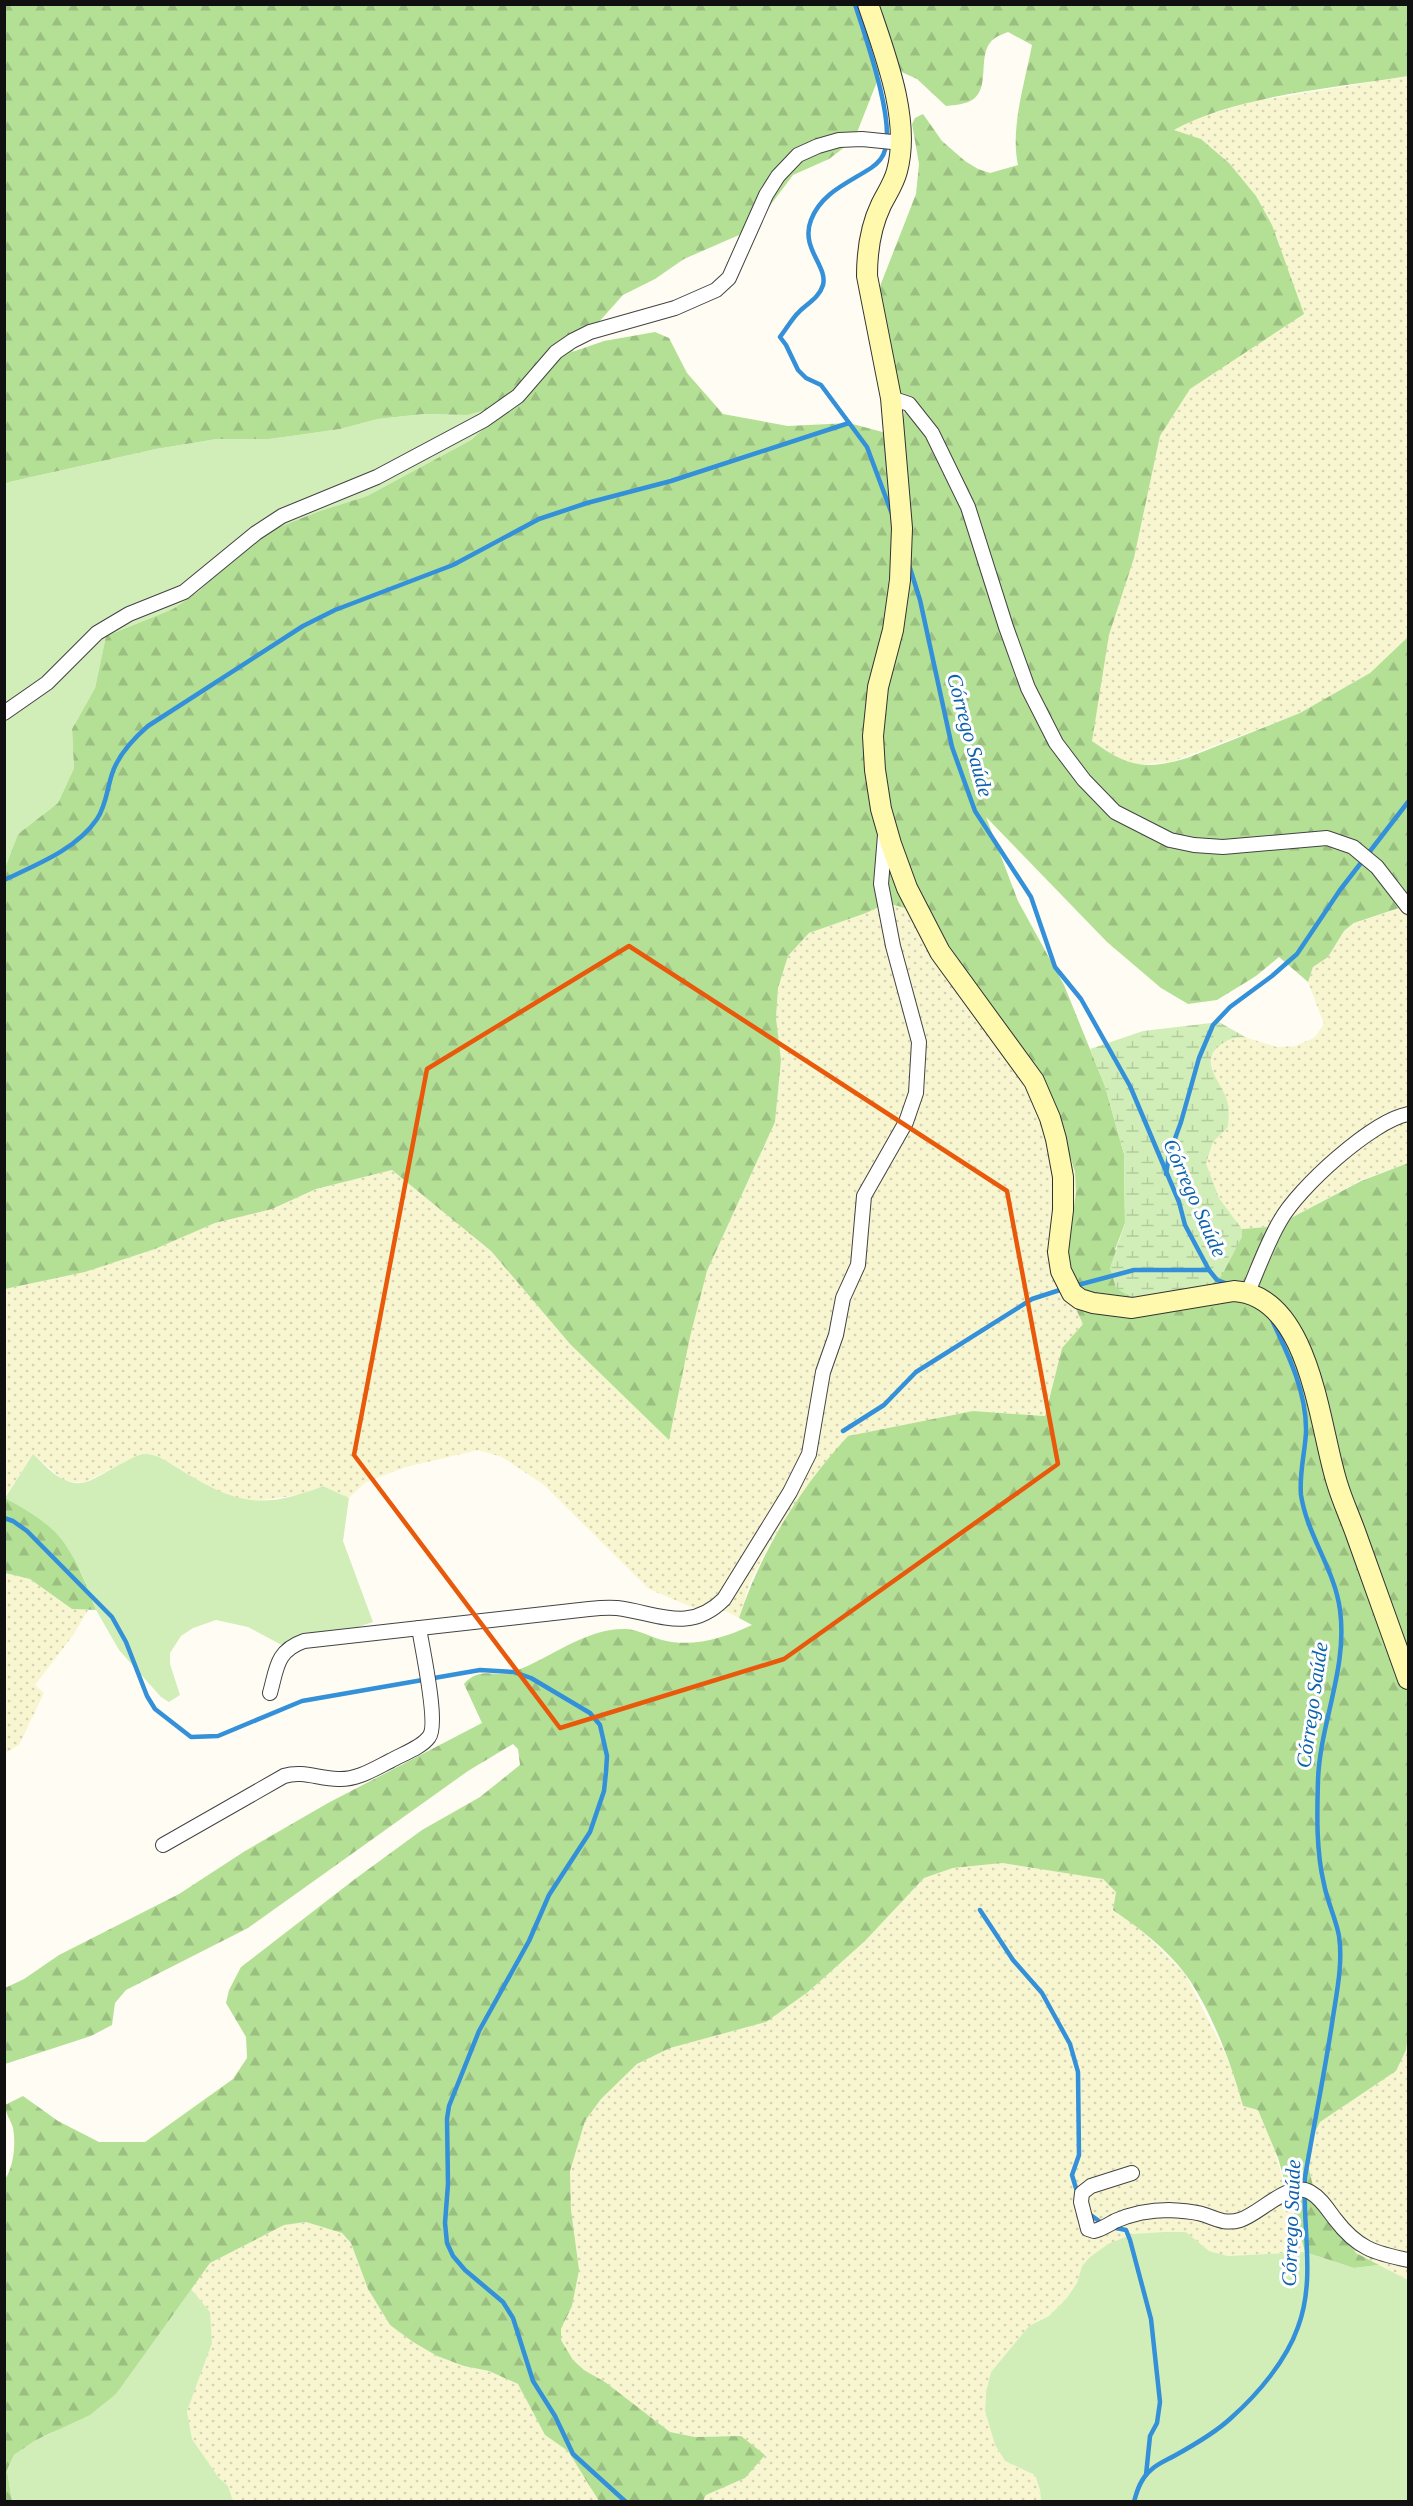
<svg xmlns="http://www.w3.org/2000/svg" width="1413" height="2506" viewBox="0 0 1413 2506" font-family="Georgia,serif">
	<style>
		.farmland { fill: url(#farmland-dots) }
		.grass { fill: #d2eeb8 }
		.forest { fill: url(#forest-firs); fill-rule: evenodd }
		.wetland { fill: url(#wetland-marsh) }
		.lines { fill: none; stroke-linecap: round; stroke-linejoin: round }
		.stream { stroke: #3390d9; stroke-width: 4.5 }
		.street-casing { stroke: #434343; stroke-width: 16 }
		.secondary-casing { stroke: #323232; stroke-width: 22 }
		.street { stroke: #fff; stroke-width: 14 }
		.secondary { stroke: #fff9ae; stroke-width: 20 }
		.marked { fill: none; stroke: #e8590c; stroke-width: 4.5; stroke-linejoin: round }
		.labels { text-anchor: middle; stroke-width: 6; stroke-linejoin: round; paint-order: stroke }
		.water-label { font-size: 21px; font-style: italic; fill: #0d62ae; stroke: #fff }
	</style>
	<defs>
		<pattern id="farmland-dots" width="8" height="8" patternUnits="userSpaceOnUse" patternTransform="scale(1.5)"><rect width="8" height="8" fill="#f8f6d0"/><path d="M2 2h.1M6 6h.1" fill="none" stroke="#d4d2b2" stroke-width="1.8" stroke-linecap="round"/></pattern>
		<pattern id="forest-firs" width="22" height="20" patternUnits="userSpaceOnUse" patternTransform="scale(1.5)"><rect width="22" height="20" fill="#b4e096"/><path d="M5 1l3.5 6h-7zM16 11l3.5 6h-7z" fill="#9abf80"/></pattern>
		<pattern id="wetland-marsh" width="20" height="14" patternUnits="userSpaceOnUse" patternTransform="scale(1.5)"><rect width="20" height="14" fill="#d2eeb8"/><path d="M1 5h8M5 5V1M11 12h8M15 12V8" fill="none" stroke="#b3cb9d"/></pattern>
	</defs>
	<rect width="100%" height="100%" fill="#fffdf3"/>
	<g class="farmland">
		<polygon points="1408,76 1408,637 1370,673 1300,713 1171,762 1135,765 1119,759 1091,741 1109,635 1134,558 1160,436 1190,389 1237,356 1229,163 1201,139 1173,131 1195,119 1250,102"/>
		<polygon points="887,903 905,908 920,919 1019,1043 1061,1129 1075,1172 1076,1192 1068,1248 1074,1305 1083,1324 1062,1348 1045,1416 973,1411 848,1436 800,1497 770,1543 750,1582 739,1618 725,1611 694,1608 649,1589 544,1485 502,1457 478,1450 406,1467 366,1482 349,1498 323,1486 299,1495 255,1501 235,1499 218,1492 161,1458 145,1454 112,1468 84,1483 64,1481 33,1454 5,1497 5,1289 85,1272 155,1249 215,1223 272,1209 316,1189 392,1170 491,1251 570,1344 690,1337 707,1271 775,1122 781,1060 776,1018 778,988 788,956 809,933 865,913"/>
		<polygon points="1406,906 1408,908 1408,1163 1361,1180 1291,1218 1268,1227 1242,1229 1219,1198 1206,1163 1213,1142 1228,1127 1229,1110 1211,1072 1210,1059 1216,1048 1227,1040 1241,1036 1277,1047 1296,1046 1315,1037 1324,1024 1308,982 1313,967 1328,957 1344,931 1355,923"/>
		<polygon points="5,1573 30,1579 72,1609 88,1610 74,1634 35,1685 44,1693 19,1745 5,1753"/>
		<polygon points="1002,1863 1103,1879 1116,1892 1113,1910 1143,1931 1185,1974 1223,2049 1235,2076 1243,2106 1258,2110 1270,2136 1305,2252 1228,2256 1209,2251 1186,2232 1082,2266 1077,2283 1066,2299 1049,2316 1029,2326 991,2372 986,2392 985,2411 995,2445 1005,2461 1035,2475 1040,2490 1041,2501 703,2501 706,2495 724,2487 720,2436 695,2437 670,2432 605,2382 584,2370 573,2360 561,2340 561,2329 572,2306 570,2171 585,2121 601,2099 637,2064 670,2048 766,2022 808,1992 865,1941 924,1878 953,1868"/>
		<polygon points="1408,2036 1408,2280 1356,2253 1314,2190 1307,2161 1310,2142 1320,2122 1396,2071 1406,2050"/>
		<polygon points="306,2222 343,2233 351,2243 368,2289 390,2325 413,2342 437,2356 464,2366 489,2371 518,2384 545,2435 568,2451 599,2501 233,2501 228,2486 219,2478 192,2439 187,2411 197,2380 210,2312 191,2289 210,2263 284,2225"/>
	</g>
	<g class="grass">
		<polygon points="533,384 471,440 367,496 320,511 269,531 239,551 199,591 173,609 106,636 95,688 72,729 74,768 58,803 18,834 5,868 5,483 156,449 217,439 268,439 306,434 340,429 378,419 424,414 467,415"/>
		<path d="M 33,1454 C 47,1467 61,1485 82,1483 C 92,1482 113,1467 123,1463 C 129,1460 137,1455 144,1454 C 157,1453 171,1464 181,1470 C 236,1504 262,1510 323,1486 L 349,1498 L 343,1541 L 373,1622 L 291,1650 L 248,1627 L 216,1620 L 193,1628 L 181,1636 L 170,1653 L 170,1664 L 180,1695 L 169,1702 L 161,1697 L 119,1650 L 96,1610 L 81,1572 L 25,1510 L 5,1498 Z"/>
		<polygon points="1164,2232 1186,2232 1209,2251 1228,2256 1305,2252 1354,2268 1379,2265 1408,2280 1408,2501 1041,2501 1040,2490 1035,2475 1005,2461 995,2445 985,2411 986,2392 991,2372 1029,2326 1049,2316 1066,2299 1077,2283 1082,2266 1090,2257 1108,2244 1133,2234"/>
		<polygon points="191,2289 210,2312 212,2343 187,2411 192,2439 219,2478 228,2486 233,2501 12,2501 7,2470 14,2455 36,2440 52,2433 117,2393"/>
	</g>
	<g class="forest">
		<path d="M 5,5 L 1408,5 L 1408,76 C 1336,88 1237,95 1174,130 L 1201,139 L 1229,163 L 1256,196 L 1272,225 L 1304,314 L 1190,389 L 1160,436 L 1134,558 L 1109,635 L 1092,741 C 1127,766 1144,771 1187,758 L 1300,713 L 1370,673 L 1408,637 L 1408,908 L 1405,906 L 1354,923 L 1344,931 L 1328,957 L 1313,967 L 1308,982 L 1279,957 L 1256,976 L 1217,1000 L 1188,1004 L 1161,988 L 1107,942 L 986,817 L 1018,901 L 1064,985 L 1105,1086 L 1124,1154 L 1125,1223 L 1115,1250 L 1242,1237 L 1242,1229 L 1268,1227 L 1291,1218 L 1361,1181 L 1408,1163 L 1408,2036 L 1406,2050 L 1396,2071 L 1320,2122 L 1310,2142 L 1307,2161 L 1314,2190 L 1341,2231 L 1356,2253 L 1379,2265 L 1354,2268 L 1305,2252 L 1278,2158 L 1258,2110 L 1243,2106 C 1232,2065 1211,2010 1186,1975 C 1167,1949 1139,1928 1113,1910 L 1116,1892 L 1103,1879 L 1002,1863 L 953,1868 L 924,1878 L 865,1941 L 808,1992 L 766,2022 L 670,2048 L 637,2064 L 601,2099 L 585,2121 L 570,2171 L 571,2210 L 579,2270 L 572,2306 L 561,2329 L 561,2340 L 573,2360 L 584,2370 L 605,2382 L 670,2432 L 695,2437 L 741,2436 L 765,2455 L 745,2478 L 706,2495 L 703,2501 L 599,2501 L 568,2451 L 545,2435 L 518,2384 L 489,2371 L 464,2366 L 437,2356 L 413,2342 L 390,2325 L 368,2289 L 351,2243 L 342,2233 L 306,2222 L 284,2225 L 210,2263 L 117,2393 L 90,2415 L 36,2440 L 14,2455 L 7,2470 L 12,2501 L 5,2501 L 4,2181 C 14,2167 16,2144 13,2128 C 11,2120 5,2114 5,2105 L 23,2096 L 58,2121 L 99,2142 L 145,2142 L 233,2079 L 247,2058 L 246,2037 L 226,2003 L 229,1990 L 241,1967 L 355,1879 L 422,1830 L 480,1797 L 520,1765 L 518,1749 L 513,1744 L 468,1771 L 248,1928 L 126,1990 L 115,2003 L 112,2025 L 91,2036 L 5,2064 L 5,1988 L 24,1979 L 59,1955 L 179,1894 L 245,1851 L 328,1803 L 482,1723 L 464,1684 C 481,1665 495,1679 515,1671 C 551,1658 587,1627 627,1629 C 639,1630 651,1637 662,1640 C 693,1648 724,1638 752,1625 L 739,1618 C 761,1551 800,1488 848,1436 L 973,1411 L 1045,1416 L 1062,1348 L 1083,1324 L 1074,1305 L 1070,1287 L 1068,1248 L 1076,1192 L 1075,1172 L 1061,1128 L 1019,1043 L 920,919 L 905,908 L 887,903 L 866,913 L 809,933 L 788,956 L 778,988 L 776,1018 L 781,1060 L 775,1122 L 707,1271 L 690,1337 L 669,1440 L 570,1344 L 491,1251 L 392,1170 L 316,1189 L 272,1209 L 215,1223 L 155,1249 L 85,1272 L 5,1289 L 5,868 L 18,834 L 58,803 L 74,768 L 72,729 L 95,688 L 106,636 L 173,609 L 199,591 L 239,551 L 269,531 L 320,511 L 367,496 L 471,440 L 529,388 L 499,406 L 467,415 L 424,414 L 378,419 L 340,429 L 306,434 L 269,439 L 217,439 L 156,449 L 5,483 ZM 1008,32 L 1032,45 C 1025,82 1010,128 1018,165 L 990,173 L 978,169 L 965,161 L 942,141 L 923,114 L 915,118 L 912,124 L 919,164 L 916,194 L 875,299 L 905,409 L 898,446 L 890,434 L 849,423 L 788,426 L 723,414 L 687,373 L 669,338 L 655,332 L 604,341 L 572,352 L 623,295 L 655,279 L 684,259 L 746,232 L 769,207 L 793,175 L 829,159 L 854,140 L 884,64 L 917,79 L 946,106 C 952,105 959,105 965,103 C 996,95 973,53 995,38 C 999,35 1004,34 1008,32 Z"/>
		<path d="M 5,1498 C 21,1507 41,1518 55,1532 C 75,1553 86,1584 96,1610 L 72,1609 L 30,1579 L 5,1573 Z"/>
	</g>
	<path class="wetland" d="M 1219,1022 L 1247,1038 C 1239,1036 1231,1038 1225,1042 C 1198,1058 1216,1075 1225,1095 C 1230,1105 1229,1116 1228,1127 L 1213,1142 L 1206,1163 L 1219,1198 L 1242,1229 L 1242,1237 L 1221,1277 L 1204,1290 L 1139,1302 L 1116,1288 L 1110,1268 L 1125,1223 L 1124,1154 L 1105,1086 L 1090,1049 L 1143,1031 Z"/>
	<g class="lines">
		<g class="stream">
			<path d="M 855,4 C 865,36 895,120 885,150 C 883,158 877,164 871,168 C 848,183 821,193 811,220 C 800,248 828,266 823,285 C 819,298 808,303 799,312 C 793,317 785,331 780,337 L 786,345 L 798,370 L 806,378 L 821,385 L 867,447 L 892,514"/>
			<polyline points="909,565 920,600 952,747 975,811 1031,897 1055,967 1081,999 1130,1086 1179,1202 1185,1225 1209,1270 1217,1280 1228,1284"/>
			<path d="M 4,880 C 36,865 77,849 97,819 C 106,806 107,789 112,774 C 118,755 133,739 148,726 L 303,626 L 335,610 L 453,565 L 539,519 L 587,503 L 671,481 L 849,423"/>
			<polyline points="1166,1174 1169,1155 1181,1122 1199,1058 1213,1025 1230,1007 1272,976 1297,954 1340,890 1408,802"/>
			<polyline points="1074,1286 1134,1270 1209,1270"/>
			<polyline points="843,1431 884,1405 916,1372 1032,1299 1063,1289"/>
			<polyline points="4,1518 13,1521 27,1531 112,1617 126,1642 147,1696 155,1709 191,1737 218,1736 302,1701 480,1670 514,1672 531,1678 590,1713 600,1725 607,1756 606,1772 604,1791 590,1832 549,1895 529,1941 479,2031 449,2106 447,2119 448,2184 445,2223 447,2243 453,2256 465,2270 503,2302 513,2318 533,2381 555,2416 573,2454 626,2502"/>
			<polyline points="980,1910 1013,1960 1042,1993 1070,2044 1078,2072 1079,2155 1072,2175 1078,2195"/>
			<polyline points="1088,2213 1103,2224"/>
			<polyline points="1111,2227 1126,2230 1130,2240 1151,2319 1160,2402 1157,2423 1150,2436 1146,2475"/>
			<path d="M 1134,2502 C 1137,2490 1141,2478 1151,2470 C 1157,2464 1167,2460 1174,2456 C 1194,2445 1215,2433 1231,2418 C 1258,2394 1286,2361 1298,2327 C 1316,2279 1302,2227 1305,2177 C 1314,2124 1325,2071 1333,2017 C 1337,1991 1343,1962 1339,1936 C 1336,1919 1327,1901 1324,1884 C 1316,1851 1317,1814 1318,1780 C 1320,1723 1348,1668 1340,1610 C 1335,1570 1307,1535 1301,1495 C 1299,1473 1305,1453 1306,1432 C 1307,1393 1288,1354 1272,1320"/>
		</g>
		<defs>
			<g id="street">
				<polyline points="891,398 909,404 932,433 968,507 1006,627 1028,688 1056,743 1084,780 1115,812 1170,840 1194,845 1223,847 1327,838 1353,847 1377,867 1408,907"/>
				<polyline points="4,713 47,683 97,633 129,614 184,592 256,533 282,516 377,477 484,420 518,396 556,352 572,341 590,332 675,308 716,290 729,278 766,195 778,176 798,155 818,146 839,140 862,139 902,143"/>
				<path d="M 1248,1292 C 1258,1269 1267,1243 1280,1221 C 1298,1188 1372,1121 1408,1114"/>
				<path d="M 270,1693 C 277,1668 276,1651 304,1641 L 589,1609 C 598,1608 608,1607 617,1608 C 658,1613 689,1634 724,1599 L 790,1492 L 809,1454 L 823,1372 L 836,1335 L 843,1298 L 858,1265 L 864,1196 L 906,1122 L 916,1093 L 919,1042 L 893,946 L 881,884 L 885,835"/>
				<path d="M 163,1845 L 284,1776 C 303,1770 319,1779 338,1779 C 357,1780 374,1769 390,1761 C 402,1754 421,1748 429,1737 C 439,1725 422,1647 419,1628"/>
				<path d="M 1132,2173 L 1091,2186 L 1082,2193 L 1081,2202 L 1088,2229 L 1094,2231 C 1102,2229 1108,2225 1115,2221 C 1131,2214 1151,2210 1169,2210 C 1180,2211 1194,2211 1205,2215 C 1218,2220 1227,2224 1240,2220 C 1260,2214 1289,2180 1310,2192 C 1321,2198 1328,2210 1335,2219 C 1357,2248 1374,2253 1408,2260"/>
			</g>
			<path id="secondary" d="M 868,4 C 885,54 911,120 897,171 C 894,183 887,193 881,205 C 870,228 867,251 867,276 L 891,398 L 902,528 L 900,580 L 893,630 L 878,687 L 873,736 L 875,770 L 881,809 L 891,844 L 907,888 L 940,952 L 1034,1081 L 1050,1118 L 1056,1139 L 1063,1177 L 1063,1210 L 1058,1252 L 1061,1271 L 1072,1293 L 1080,1299 L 1093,1303 L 1132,1308 L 1234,1291 C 1311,1296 1319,1427 1337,1483 C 1342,1500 1350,1517 1356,1534 C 1373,1582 1391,1631 1408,1679"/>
		</defs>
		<use href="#street" class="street-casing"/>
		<use href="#secondary" class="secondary-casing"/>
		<use href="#street" class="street"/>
		<use href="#secondary" class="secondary"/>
	</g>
	<path class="marked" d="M 629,946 L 1007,1191 L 1058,1464 L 784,1659 L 560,1728 L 354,1455 L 427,1069 Z"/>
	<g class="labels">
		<g class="water-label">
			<text transform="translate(970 735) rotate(75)" y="7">Córrego Saúde</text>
			<text transform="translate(1195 1198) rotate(66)" y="7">Córrego Saúde</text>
			<text transform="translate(1312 1705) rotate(-82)" y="7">Córrego Saúde</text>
			<text transform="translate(1291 2223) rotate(-88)" y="7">Córrego Saúde</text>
		</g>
	</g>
	<rect width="1413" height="2506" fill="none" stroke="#101010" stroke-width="12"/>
</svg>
